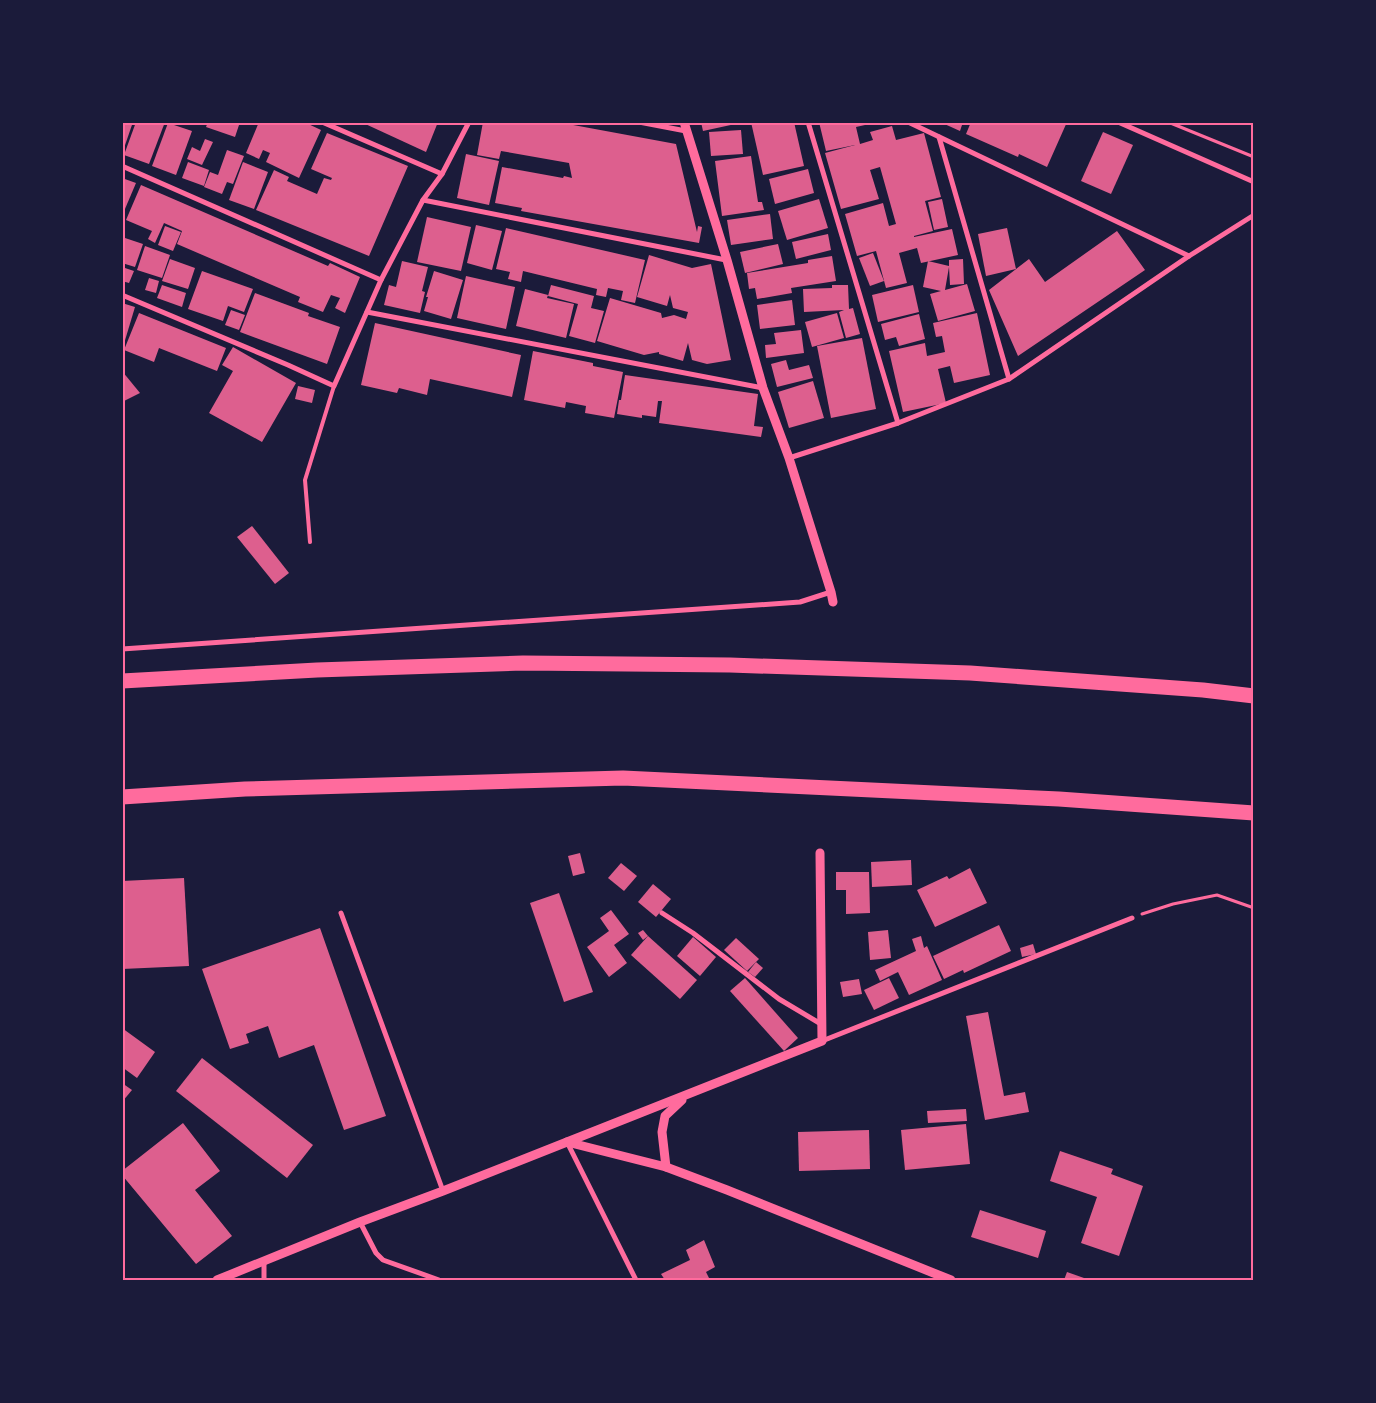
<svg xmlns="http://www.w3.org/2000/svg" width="1376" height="1403" viewBox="0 0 1376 1403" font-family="Arial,sans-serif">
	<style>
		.building { fill: #dd5f8e }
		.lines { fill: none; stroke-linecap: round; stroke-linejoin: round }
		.path { stroke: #ff6b9d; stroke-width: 3 }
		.service { stroke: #ff6b9d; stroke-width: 4 }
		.minor { stroke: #ff6b9d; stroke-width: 5 }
		.tertiary { stroke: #ff6b9d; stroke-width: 9 }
		.motorway { stroke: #ff6b9d; stroke-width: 15 }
		.neatline { fill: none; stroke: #ff6b9d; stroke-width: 2 }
	</style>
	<rect width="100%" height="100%" fill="#1b1b3a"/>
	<g class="building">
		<polygon points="122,122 133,122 123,151 122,151"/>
		<polygon points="136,122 165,122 149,164 124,155"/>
		<polygon points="208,122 240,122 235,137 206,127"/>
		<polygon points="259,122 304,122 321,130 299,178 266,162 270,153 263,150 259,159 246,153"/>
		<polygon points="361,122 438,122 426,152"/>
		<polygon points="483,122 557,122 676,144 697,232 698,226 702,227 699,243 521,211 522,208 495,203 502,167 563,178 564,176 572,178 569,163 501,151 499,159 477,155"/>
		<polygon points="701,122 739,122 740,123 703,131"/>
		<polygon points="751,122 794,122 804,166 763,175"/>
		<polygon points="819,122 864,122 865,125 856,127 860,144 873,140 870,132 892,126 896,140 924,133 941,197 925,201 933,231 914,236 914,237 952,229 958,255 921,263 917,248 899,253 907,283 886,288 876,251 857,256 845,214 883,203 889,226 896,224 880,167 870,170 879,199 841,209 825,153 855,145 826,151"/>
		<polygon points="940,122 963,122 960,131"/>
		<polygon points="971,122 1067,122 1047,167 1019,154 1018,157 966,134"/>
		<polygon points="168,123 192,131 176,175 152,166"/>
		<polygon points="741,130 743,154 711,156 709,132"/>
		<polygon points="1103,132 1133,145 1111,194 1081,181"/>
		<polygon points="327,133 408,166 369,256 256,210 274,170 289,177 287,181 317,194 324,178 331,180 332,178 311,169"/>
		<polygon points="205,139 213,142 202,165 187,159 192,147 200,151"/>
		<polygon points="227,150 244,156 233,184 227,182 222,194 204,187 210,172 218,175"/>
		<polygon points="466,154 499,161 489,205 457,198"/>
		<polygon points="751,156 758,202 762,202 764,210 722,216 715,161"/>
		<polygon points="188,162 209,170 204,186 182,178"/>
		<polygon points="243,162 268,172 254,209 229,200"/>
		<polygon points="808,169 814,193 775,204 769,179"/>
		<polygon points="122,178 136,183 122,216"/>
		<polygon points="141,185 328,266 330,263 360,277 345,313 335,308 340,298 331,295 323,312 298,302 300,297 177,244 182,231 164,223 155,243 148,239 152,231 126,220"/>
		<polygon points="819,199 828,228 787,240 778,211"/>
		<polygon points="942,199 948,227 934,230 928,202"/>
		<polygon points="770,214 773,239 731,245 727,220"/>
		<polygon points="427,217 471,227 461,271 417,262"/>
		<polygon points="476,225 502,231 492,270 467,263"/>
		<polygon points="165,226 181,232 173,251 158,245"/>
		<polygon points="506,228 645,260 635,303 621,300 623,291 608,288 606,297 596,295 597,289 523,271 521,282 508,279 510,272 496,269"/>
		<polygon points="1007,228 1016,269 986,276 978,234"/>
		<polygon points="1117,231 1145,270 1018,356 989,290 1029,259 1045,282"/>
		<polygon points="828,234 831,250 796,259 792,242"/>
		<polygon points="122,237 143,244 135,267 122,263"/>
		<polygon points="778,244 783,264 745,273 740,252"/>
		<polygon points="145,246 170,255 162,278 137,270"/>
		<polygon points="873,253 884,281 870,286 859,258"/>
		<polygon points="649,255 692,268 711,264 731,360 707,364 692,360 688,343 683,361 659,354 659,352 644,355 597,341 610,298 661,313 662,318 674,315 686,319 688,312 673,308 670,295 667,306 637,297"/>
		<polygon points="832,256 836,281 791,288 792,293 757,299 755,288 749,289 747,273 808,263 808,260"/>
		<polygon points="170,259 195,268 188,289 162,281"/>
		<polygon points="963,259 964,284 950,285 949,267 945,290 967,284 975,311 938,321 930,294 941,291 923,287 928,261 949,266 949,260"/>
		<polygon points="402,261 428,267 422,291 425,292 420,313 384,305 389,285 396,287"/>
		<polygon points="122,267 134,271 129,283 122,281"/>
		<polygon points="202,271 253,289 244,312 228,306 223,321 188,309"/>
		<polygon points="434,271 463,280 451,319 424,311 428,297 426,297"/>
		<polygon points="466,276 515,287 506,329 457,318"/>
		<polygon points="149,278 159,281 156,293 145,290"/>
		<polygon points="162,285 186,293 182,307 157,298"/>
		<polygon points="551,285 594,296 591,308 604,311 595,343 569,336 578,304 548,296"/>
		<polygon points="832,285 848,285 849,309 853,308 860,334 846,338 839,312 844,310 804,312 803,289 832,288"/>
		<polygon points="913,285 919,312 878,322 872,295"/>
		<polygon points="525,289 548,295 547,298 574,304 566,338 516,326"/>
		<polygon points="255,293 309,313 308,316 340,327 327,364 240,332"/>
		<polygon points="792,300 795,325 760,329 757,305"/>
		<polygon points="122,303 135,307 123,347 122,347"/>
		<polygon points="231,310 245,315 239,330 225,325"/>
		<polygon points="139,313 226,348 217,371 159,348 154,362 124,350"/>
		<polygon points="837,313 844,338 812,347 805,322"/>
		<polygon points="977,313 990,375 954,383 950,366 938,369 946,403 903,412 889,351 925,343 927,356 945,352 942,336 936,337 933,323"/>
		<polygon points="919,314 925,339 899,346 896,337 885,340 881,324"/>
		<polygon points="375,323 521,355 512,397 430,379 427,395 399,388 397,393 361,385"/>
		<polygon points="801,330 804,353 766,358 765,345 776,344 774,333"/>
		<polygon points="862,338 876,409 831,418 817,346"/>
		<polygon points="233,347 296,383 262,442 209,413 233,371 222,365"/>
		<polygon points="533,351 593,363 593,366 623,372 614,418 585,413 586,406 566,402 565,408 524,400"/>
		<polygon points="786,360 789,370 809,365 813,378 777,387 771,364"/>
		<polygon points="122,371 140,393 122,402"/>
		<polygon points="625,375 758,394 754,426 763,427 761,437 659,423 662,401 658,401 656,417 642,415 642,418 617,414 619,400 621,400"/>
		<polygon points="813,381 824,418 789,428 778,392"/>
		<polygon points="298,386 315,390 312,403 295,399"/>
		<polygon points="252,526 289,573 275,584 237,537"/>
		<polygon points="580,853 585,873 573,876 568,856"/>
		<polygon points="911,860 912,885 872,887 871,862"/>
		<polygon points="621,863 637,876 624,891 608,878"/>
		<polygon points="970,868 987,903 935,927 917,890 947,876 949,879"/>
		<polygon points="836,872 869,872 870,913 846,914 846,890 836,890"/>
		<polygon points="184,878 189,966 122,969 122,881"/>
		<polygon points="653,884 671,899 656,917 638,902"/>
		<polygon points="559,893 593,992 564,1002 530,903"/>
		<polygon points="611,910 629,934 614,945 627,963 609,977 587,947 609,931 600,918"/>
		<polygon points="999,925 1011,951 964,973 963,970 944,979 933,956"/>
		<polygon points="320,928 386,1116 344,1130 314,1045 279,1058 268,1026 246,1034 249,1043 230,1049 202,969"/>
		<polygon points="643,930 648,936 643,940 638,933"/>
		<polygon points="888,930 891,958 870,960 868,932"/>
		<polygon points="648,936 697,980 680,999 631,955"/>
		<polygon points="921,936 924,948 927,946 942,980 909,995 898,972 880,981 875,970 916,951 912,939"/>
		<polygon points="693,937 716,957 700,976 677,956"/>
		<polygon points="736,938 759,959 747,971 724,950"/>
		<polygon points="1033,944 1036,954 1022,957 1020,948"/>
		<polygon points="756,962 763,968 755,977 748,972"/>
		<polygon points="745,978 798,1038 784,1051 730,991"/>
		<polygon points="889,978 899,998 874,1010 864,990"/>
		<polygon points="859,979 862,994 843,997 840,982"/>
		<polygon points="988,1012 1004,1096 1025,1092 1029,1112 985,1120 966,1016"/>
		<polygon points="122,1028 155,1052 137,1078 122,1067"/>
		<polygon points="202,1058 313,1145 287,1178 176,1091"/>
		<polygon points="122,1083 132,1090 122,1102"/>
		<polygon points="966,1109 967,1121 928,1123 927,1111"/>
		<polygon points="183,1123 220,1171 195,1190 232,1236 196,1264 122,1175 122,1171"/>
		<polygon points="966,1124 970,1164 905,1170 901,1130"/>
		<polygon points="869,1130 870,1169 799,1171 798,1132"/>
		<polygon points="1060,1151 1113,1169 1111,1174 1143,1186 1119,1256 1081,1243 1097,1197 1050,1181"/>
		<polygon points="980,1210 1046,1231 1038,1258 971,1237"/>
		<polygon points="704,1240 715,1267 706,1272 710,1280 665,1280 661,1274 690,1260 686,1250"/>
		<polygon points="1067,1272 1084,1278 1083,1280 1064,1280"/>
	</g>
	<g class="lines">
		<g class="path">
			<polyline points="1168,122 1254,157"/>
			<polyline points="1142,914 1173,904 1217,895 1254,908"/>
		</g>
		<polyline class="service" points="310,542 305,480 334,386"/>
		<g class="minor">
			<polyline points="322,122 442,174"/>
			<polyline points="639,122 686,131"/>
			<polyline points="808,122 898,423"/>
			<polyline points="908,122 1189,256"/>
			<polyline points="1118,122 1254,182"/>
			<polyline points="939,137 1009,379"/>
			<polyline points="122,166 381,280"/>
			<polyline points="423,200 726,260"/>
			<polyline points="122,295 288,365 334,386 381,280 423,200 442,174 469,122"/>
			<polyline points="367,312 763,388"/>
			<polyline points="789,458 898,423 1009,379 1189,256 1254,215"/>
			<polyline points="122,649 800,602 831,592"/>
			<polyline points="341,913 443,1191"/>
			<polyline points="662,913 693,933 779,999 821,1024"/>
			<polyline points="822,1041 1132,918"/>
			<polyline points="567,1142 636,1280"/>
			<polyline points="360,1222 376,1253 383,1260 439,1280"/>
			<polyline points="264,1280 264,1262"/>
		</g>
		<g class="tertiary">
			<polyline points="684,122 727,260 763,388 789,458 831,592 833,602"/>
			<polyline points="567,1142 822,1041 820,853"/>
			<polyline points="666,1167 662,1132 665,1116 682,1100"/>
			<polyline points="217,1280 360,1222 443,1191 567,1142 666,1167 727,1190 951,1280"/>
		</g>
		<g class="motorway">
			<polyline points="122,681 317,670 523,663 730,665 970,673 1203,690 1254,696"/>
			<polyline points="122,797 245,789 623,778 1059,799 1254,813"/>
		</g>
	</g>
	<rect width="1376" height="1403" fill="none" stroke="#1b1b3a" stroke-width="248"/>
	<rect x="124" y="124" width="1128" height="1155" class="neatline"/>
</svg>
